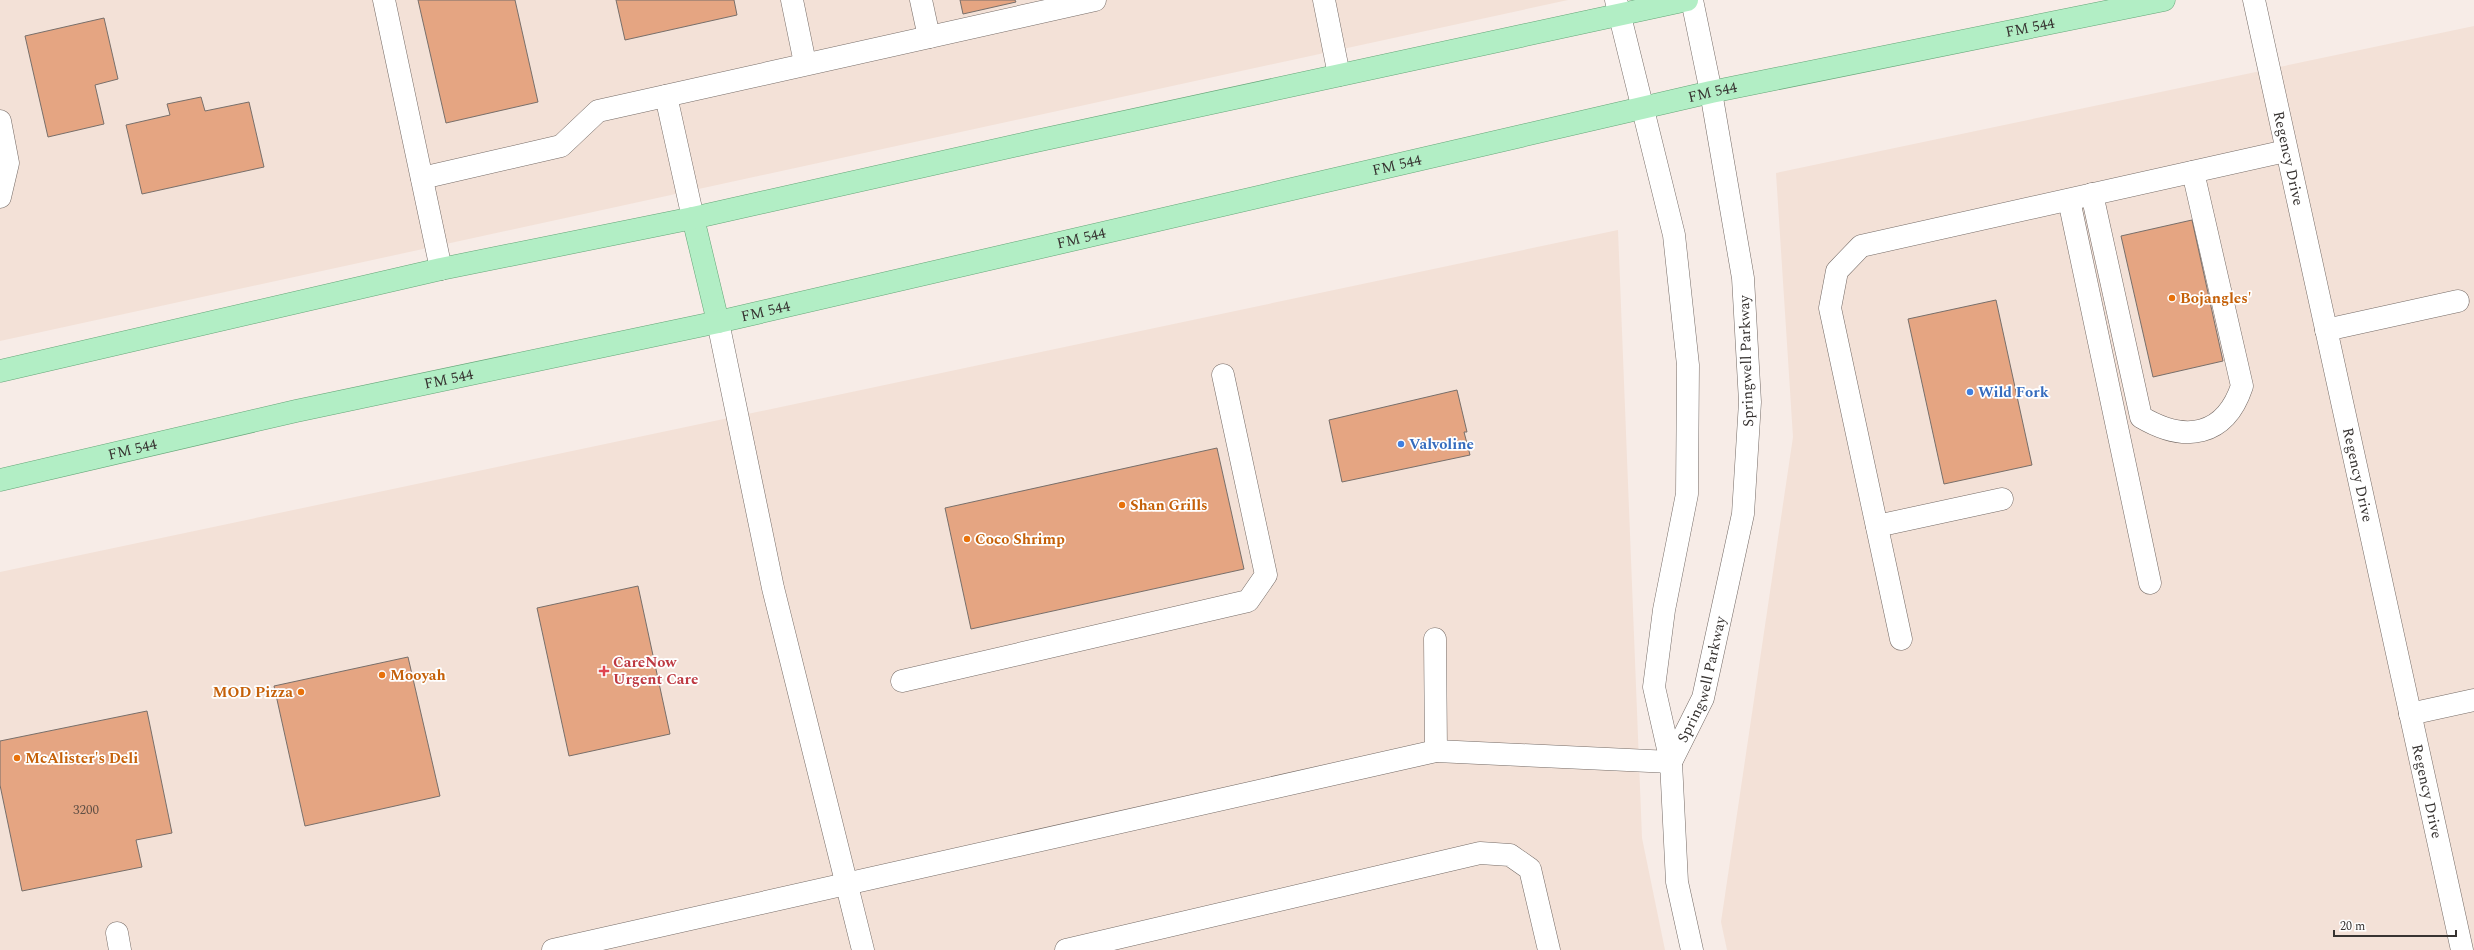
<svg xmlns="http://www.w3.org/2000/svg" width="2474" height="950" viewBox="0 0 2474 950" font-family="Spectral,serif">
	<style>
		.built { fill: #f3e1d7 }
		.building { fill: #e5a582; stroke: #786f6a }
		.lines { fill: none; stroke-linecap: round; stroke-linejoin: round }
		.minor-casing { stroke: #756b66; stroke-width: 23 }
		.major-casing { stroke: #65a578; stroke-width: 23 }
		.minor { stroke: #fff; stroke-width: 22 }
		.major { stroke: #b2eec5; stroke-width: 22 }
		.food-dot { fill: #e8710a; stroke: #fff; stroke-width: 1.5 }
		.shop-dot { fill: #3f7fe0; stroke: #fff; stroke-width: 1.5 }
		.health-dot { fill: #e0444e; stroke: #fff; stroke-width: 1.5 }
		.labels { text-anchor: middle; stroke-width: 3.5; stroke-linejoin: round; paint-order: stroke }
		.number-label { font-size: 13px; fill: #625045 }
		.street-label { font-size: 15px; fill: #373331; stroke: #fff }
		.food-label { font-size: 15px; font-weight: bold; fill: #c56008; stroke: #fff; text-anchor: start }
		.shop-label { font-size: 15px; font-weight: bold; fill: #366cbe; stroke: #fff; text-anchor: start }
		.health-label { font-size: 15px; font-weight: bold; fill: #be3a42; stroke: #fff; text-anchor: start }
	</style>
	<rect width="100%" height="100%" fill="#f7ece7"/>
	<g class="built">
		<polygon points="0,0 1568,0 0,341"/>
		<polygon points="2474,26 2474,950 1727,950 1721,922 1793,437 1776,173"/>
		<polygon points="1618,230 1642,838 1665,950 0,950 0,572"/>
	</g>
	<g class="building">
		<polygon points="418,0 515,0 538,102 446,123"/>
		<polygon points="616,0 734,0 737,15 625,40"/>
		<polygon points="960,0 1015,0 1016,2 963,14"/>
		<polygon points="104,18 118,79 95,85 104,124 48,137 25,36"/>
		<polygon points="201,97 205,111 249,102 264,167 142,194 126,125 170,115 167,104"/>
		<polygon points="2192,220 2223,361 2153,377 2121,236"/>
		<polygon points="1996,300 2032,465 1944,484 1908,319"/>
		<polygon points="1457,390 1467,432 1464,432 1470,455 1342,482 1329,420"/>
		<polygon points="1217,448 1244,569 971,629 945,508"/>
		<polygon points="638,586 670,734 569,756 537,608"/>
		<polygon points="408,657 440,796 305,826 274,686"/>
		<polygon points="147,711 172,833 136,840 142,867 22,891 0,785 0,741"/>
	</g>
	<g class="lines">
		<defs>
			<g id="minor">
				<polyline points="384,0 441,269"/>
				<polyline points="792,0 805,63"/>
				<polyline points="921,0 929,37"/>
				<polyline points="1324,0 1339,75"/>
				<polyline points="1616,0 1674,235 1688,365 1687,494 1664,610 1654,687 1671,762 1677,882 1692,950"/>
				<path id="s1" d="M 2254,0 L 2462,950"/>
				<polyline points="666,96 693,218"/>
				<polyline points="0,121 8,163 0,197"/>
				<polyline points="422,178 561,146 598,111 1095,0"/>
				<path d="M 2092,194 L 2141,417 C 2185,443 2225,437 2242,386 L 2193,172"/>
				<polyline points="2069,200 2150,583"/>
				<polyline points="718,322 773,588 863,950"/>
				<polyline points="2326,330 2458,301"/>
				<polyline points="1877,526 2002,499"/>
				<polyline points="1435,639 1436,751"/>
				<polyline points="1901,639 1830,308 1837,271 1861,246 2286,151"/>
				<polyline points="902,681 1248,601 1266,575 1223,375"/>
				<polyline points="2410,714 2474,700"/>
				<path id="s2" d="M 1671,762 L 1703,698 L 1743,514 L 1750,402 L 1743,278 L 1711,92 L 1692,0"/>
				<polyline points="117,933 120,950"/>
				<polyline points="553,950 1436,751 1671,762"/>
				<polyline points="1066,950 1480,853 1510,855 1530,869 1549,950"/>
			</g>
			<g id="major">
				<polyline points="693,218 718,322"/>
				<polyline points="0,371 441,269 693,218 1036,141 1687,0"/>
				<path id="s3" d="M 0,480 L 296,411 L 718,322 L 1711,92 L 2164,0"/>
			</g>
		</defs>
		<use href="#minor" class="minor-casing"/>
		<use href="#major" class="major-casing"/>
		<use href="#minor" class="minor"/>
		<use href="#major" class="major"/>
	</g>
	<g class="food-dot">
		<circle cx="2172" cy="298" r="4"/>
		<circle cx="1122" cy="505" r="4"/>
		<circle cx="967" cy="539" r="4"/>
		<circle cx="382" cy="675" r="4"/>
		<circle cx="301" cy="692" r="4"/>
		<circle cx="17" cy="758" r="4"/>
	</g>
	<g class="shop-dot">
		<circle cx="1970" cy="392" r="4"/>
		<circle cx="1401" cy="444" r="4"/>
	</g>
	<path class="health-dot" d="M602 665h4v4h4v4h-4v4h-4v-4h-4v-4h4z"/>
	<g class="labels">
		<g class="number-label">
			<text x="86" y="814">3200</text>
		</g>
		<g class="street-label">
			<text dy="5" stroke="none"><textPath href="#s3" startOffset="2080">FM 544</textPath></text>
			<text dy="5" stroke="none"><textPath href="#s3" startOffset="1756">FM 544</textPath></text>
			<text dy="5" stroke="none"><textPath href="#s1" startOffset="162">Regency Drive</textPath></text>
			<text dy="5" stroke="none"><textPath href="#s3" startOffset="1432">FM 544</textPath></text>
			<text dy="5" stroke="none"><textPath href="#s3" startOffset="1108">FM 544</textPath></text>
			<text dy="5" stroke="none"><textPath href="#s3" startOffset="784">FM 544</textPath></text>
			<text transform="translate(1746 361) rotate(-92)" y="5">Springwell Parkway</text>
			<text dy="5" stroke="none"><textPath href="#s3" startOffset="460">FM 544</textPath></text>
			<text dy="5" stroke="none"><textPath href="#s3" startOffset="136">FM 544</textPath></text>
			<text dy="5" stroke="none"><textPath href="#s1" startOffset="486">Regency Drive</textPath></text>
			<text dy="5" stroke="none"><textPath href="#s2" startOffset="89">Springwell Parkway</textPath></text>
			<text dy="5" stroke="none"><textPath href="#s1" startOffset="810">Regency Drive</textPath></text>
		</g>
		<g class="food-label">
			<text x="2180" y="303">Bojangles'</text>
			<text x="1130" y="510">Shan Grills</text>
			<text x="975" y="544">Coco Shrimp</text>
			<text x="390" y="680">Mooyah</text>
			<text x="293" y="697" text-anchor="end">MOD Pizza</text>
			<text x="25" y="763">McAlister's Deli</text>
		</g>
		<g class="shop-label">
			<text x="1978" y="397">Wild Fork</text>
			<text x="1409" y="449">Valvoline</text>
		</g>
		<g class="health-label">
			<text x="613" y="667">CareNow<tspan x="613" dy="17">Urgent Care</tspan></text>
		</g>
	</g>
	<path d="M2334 930v6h122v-6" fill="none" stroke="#373331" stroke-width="2"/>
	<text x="2340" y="930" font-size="12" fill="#373331" stroke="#ffffff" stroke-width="3" paint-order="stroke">20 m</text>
</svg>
